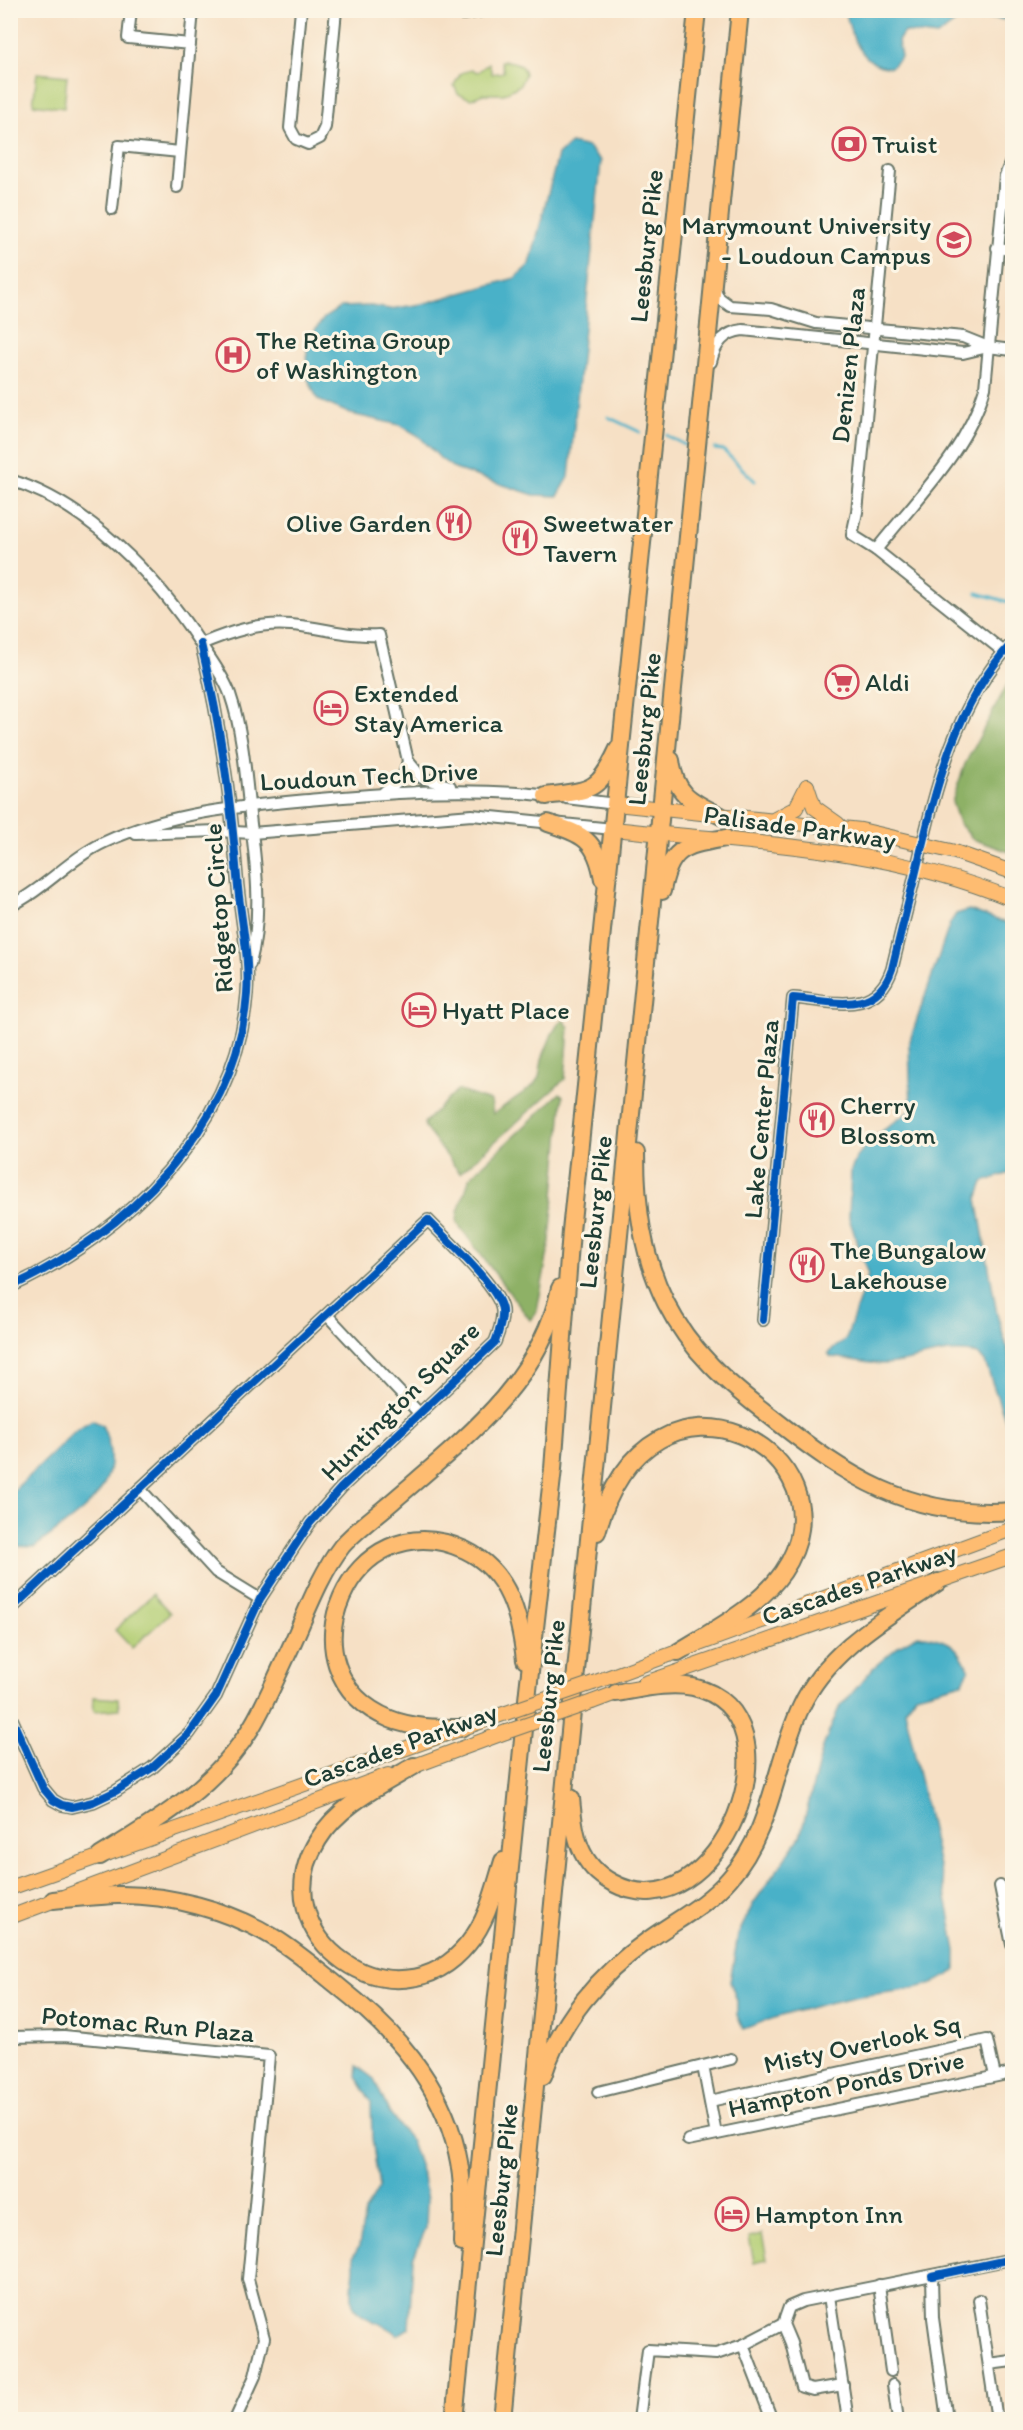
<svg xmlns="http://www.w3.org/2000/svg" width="1023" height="2430" viewBox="0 0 1023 2430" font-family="Itim,sans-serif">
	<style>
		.green { fill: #b3ce74; stroke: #698654; stroke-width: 1.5 }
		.forest { fill: #8eb166; stroke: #56774d; stroke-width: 1.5 }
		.water { fill: #4ab1c8; stroke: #34777e; stroke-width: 1.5 }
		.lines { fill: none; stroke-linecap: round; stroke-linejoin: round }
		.stream { stroke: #4ab1c8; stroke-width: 3 }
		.minor-casing { stroke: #6a7667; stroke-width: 14 }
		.major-casing { stroke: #6a7667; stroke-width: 16 }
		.highway-casing { stroke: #6a7667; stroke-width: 20 }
		.minor { stroke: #fff; stroke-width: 10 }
		.major { stroke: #febc71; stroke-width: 14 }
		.highway { stroke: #febc71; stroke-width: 16 }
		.major-bridge-casing { stroke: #6a7667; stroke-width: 16; stroke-linecap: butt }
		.major-bridge { stroke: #febc71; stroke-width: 14 }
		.cycleway-casing { stroke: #fcf5e5; stroke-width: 11 }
		.cycleway { stroke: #0057b8; stroke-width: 8 }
		.labels { text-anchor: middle; stroke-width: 6; stroke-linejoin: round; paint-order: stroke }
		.poi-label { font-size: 26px; fill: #1f3d34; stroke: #fcf5e5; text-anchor: start }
		.street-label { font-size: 26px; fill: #1f3d34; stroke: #fcf5e5 }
	</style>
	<rect width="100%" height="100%" fill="#fcf5e5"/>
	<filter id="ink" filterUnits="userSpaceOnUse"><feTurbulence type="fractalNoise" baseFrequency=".0167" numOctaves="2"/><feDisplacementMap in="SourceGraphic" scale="12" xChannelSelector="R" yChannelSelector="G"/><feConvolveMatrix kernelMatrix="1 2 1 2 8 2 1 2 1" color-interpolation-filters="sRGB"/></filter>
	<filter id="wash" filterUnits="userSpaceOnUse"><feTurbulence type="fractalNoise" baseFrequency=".008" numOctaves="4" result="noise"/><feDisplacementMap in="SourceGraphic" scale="24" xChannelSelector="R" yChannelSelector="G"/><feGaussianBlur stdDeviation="1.35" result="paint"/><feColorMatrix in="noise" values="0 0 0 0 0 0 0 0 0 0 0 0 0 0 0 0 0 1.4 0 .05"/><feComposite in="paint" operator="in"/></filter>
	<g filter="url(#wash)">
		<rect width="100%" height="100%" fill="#f6e0c5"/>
		<g class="green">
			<path d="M 501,61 C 512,61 522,62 525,74 L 520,85 L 504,94 L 483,94 L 471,99 L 458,94 L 454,85 L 461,73 L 472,70 L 478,72 L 489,63 L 492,74 L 504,72 Z"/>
			<polygon points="37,73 67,76 64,108 33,104"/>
			<polygon points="153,1594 170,1613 132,1648 115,1630"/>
			<polygon points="93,1697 118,1699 119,1709 94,1711"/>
			<polygon points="762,2234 767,2259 754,2262 749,2237"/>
		</g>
		<g class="forest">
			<polygon points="1012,681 1012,853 973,839 959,823 952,802 965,764 1007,685"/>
			<polygon points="563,1020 569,1027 565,1079 460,1173 425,1128 424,1123 457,1090 491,1101 493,1114 534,1085 539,1077 542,1059 552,1034 558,1024"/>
			<path d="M 560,1093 L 563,1096 L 550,1241 L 537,1311 L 530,1320 L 457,1223 C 456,1208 467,1193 469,1178 Z"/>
		</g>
		<g class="water">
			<path d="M 846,11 L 1012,11 L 1012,20 L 963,17 L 937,36 L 904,32 L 898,41 L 901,57 L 891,67 C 863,68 849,34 846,11 Z"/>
			<polygon points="571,143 588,147 601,161 569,477 558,496 534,495 455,469 440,458 419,436 400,425 351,414 318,400 307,377 307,341 324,318 341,307 371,306 390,309 422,304 515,278 530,264 558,155"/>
			<path d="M 969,910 L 1012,925 L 1012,1172 L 983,1182 L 977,1199 L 997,1314 L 1010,1358 L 1012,1439 L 985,1362 L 979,1355 C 951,1346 924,1358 896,1363 C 874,1366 853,1359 831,1357 L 828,1353 L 846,1339 L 868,1275 L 849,1218 L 851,1170 L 857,1157 L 870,1140 L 911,1110 L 909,1043 L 950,923 L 956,914 Z"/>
			<path d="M 92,1420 L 102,1425 C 131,1488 79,1512 35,1547 L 11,1546 L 11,1493 L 77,1429 Z"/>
			<path d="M 918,1635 C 947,1639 958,1643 969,1671 L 962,1683 L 916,1695 L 905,1710 L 949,1912 L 956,1951 L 956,1970 C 928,1993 885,1991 850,1998 C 814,2006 777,2016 743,2029 L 737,2015 L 737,2000 L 730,1982 L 738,1935 L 753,1904 L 800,1837 L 823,1747 L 838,1710 L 873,1668 L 900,1645 Z"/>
			<path d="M 357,2066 L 374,2079 L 390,2114 L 411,2141 L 423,2177 L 427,2200 L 426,2228 L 413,2258 L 409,2328 L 398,2335 C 387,2323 369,2323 357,2311 C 345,2299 358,2271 353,2256 L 359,2246 L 365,2212 L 379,2188 L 372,2138 L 371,2102 L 356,2076 Z"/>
		</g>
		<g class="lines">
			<g class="stream">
				<polyline points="608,417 640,432"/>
				<polyline points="666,435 687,446"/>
				<polyline points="715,449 723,450 755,481"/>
				<polyline points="977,593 1012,603"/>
			</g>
		</g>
	</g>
	<g filter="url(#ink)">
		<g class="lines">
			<defs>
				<g id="minor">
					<polyline points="131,10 128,38 190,44"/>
					<polyline points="301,10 290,128 296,139 308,144 320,138 325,127 336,10"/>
					<polyline points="436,10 463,14 488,10"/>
					<polyline points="177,187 193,10"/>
					<polyline points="112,209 119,146 180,152"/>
					<polyline points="997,248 1012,250"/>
					<polyline points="715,288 718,297 730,306 771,309 816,323 963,337 988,347 1012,350"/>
					<path d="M 711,362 C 715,344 724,332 743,330 L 963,353 L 988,347"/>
					<path d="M 10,480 C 87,503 158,578 200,643 C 211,660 223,675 230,694 C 244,735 246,781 251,824 C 257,871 262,918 250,964"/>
					<polyline points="876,550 852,535 857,512 890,171"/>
					<path d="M 201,644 C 230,632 259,622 291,625 C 322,627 348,637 379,635 L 408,761 L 422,778 L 450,786"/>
					<path d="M 1004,652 L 876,550 C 916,499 967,451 985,388 L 1005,176 L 1012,159"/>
					<polyline points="384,792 403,777 408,761"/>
					<polyline points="566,798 616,804"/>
					<polyline points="136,834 217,831 252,833 472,815 613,829"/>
					<path d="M 10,906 C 45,889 70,858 105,842 C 173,811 245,806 319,799 C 399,792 470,787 551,796"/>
					<path d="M 10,1287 C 126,1234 237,1127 247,994 C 250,955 240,916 237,877 C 231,798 220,722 201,644"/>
					<polyline points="327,1315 420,1414"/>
					<path d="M 763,1320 L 793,998 C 833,1001 876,1017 892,969 C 900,935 909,901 917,867 C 936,787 955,705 1012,643"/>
					<polyline points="140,1489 216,1572 260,1599"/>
					<path d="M 10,1610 L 428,1220 C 446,1239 499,1287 502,1310 C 503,1321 499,1332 495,1342 L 341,1488 L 310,1523 L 260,1599 L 216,1696 L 189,1734 L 152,1768 L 116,1791 L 93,1802 L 72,1807 L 62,1805 L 53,1800 L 43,1788 L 10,1715"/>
					<polyline points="1000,1886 1012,1945"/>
					<polyline points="10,2037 64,2036 269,2056 248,2279 264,2338 255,2376 235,2420"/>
					<polyline points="703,2066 716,2134"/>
					<polyline points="598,2092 731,2059"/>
					<polyline points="710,2101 987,2040 995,2076"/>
					<polyline points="688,2140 1012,2073"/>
					<polyline points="932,2276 933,2318 947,2420"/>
					<polyline points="879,2285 891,2371"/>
					<polyline points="829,2296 848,2420"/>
					<polyline points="979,2300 997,2420"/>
					<polyline points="743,2345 772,2420"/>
					<polyline points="989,2364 1012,2361"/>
					<polyline points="843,2385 813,2390 802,2387 791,2343 783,2324 789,2307 803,2301 1012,2259"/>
					<polyline points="893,2385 898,2420"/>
					<polyline points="639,2420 648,2350 716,2354 743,2345 783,2324"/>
				</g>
				<g id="major">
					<polyline points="807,786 814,807 838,824"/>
					<polyline points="616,804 861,830 955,852 1012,872"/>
					<polyline points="775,819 796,808 807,786"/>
					<path d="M 613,829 C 752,844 879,845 1012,899"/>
					<polyline points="593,1683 1012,1529"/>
					<polyline points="645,1683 1012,1556"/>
					<polyline points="592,1702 624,1690"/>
					<polyline points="406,1769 506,1732"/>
					<polyline points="10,1888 506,1713"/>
					<polyline points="10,1917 388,1775"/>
				</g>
				<g id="highway">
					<path d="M 671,760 C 675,795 692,802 721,816"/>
					<path d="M 546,796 C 592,790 598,792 618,749"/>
					<path d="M 548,823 C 584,835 596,839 603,879"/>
					<path d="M 662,891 C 670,847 684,846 725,838"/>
					<path d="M 636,1153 C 636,1206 642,1255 666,1303 C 690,1351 728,1384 770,1416 C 846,1476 910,1519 1012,1511"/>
					<path d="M 597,1532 C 650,1337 863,1454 783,1572 C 758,1608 715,1629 678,1652"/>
					<path d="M 461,1728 C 438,1728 412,1728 390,1719 C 275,1672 351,1497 465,1550 C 509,1571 520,1616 525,1660"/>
					<path d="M 414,1766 C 380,1786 339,1805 318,1840 C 258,1936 396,2033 468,1944 C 488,1920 494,1890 503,1861"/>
					<path d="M 571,1798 C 574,1833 578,1865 613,1883 C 717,1939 810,1713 693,1687 C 668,1682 641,1689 616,1693"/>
					<path d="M 100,1856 C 157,1821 215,1787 251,1728 C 265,1705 275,1680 287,1655 C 304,1620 318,1577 342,1546 C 357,1529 376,1516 393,1501 C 461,1442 541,1382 560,1288"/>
					<path d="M 53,1900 C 74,1898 96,1896 117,1895 C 168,1894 229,1910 273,1937 C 296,1951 317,1969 338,1986 C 394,2030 440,2081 457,2152 C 464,2182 463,2213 462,2243"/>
					<path d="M 543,2076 C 560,2021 600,1974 647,1941 C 676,1920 706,1906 730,1878 C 772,1831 775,1762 801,1707 C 827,1650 889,1616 938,1582"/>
					<polyline points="454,2420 528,1690 553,1469 571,1231 697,10"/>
					<polyline points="502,2420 740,10"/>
				</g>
			</defs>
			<use href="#minor" class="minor-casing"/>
			<use href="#major" class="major-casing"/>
			<use href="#highway" class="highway-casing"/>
			<use href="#minor" class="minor"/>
			<use href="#major" class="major"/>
			<use href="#highway" class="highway"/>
			<defs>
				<g id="major-bridge">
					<polyline points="506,1713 593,1683"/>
					<polyline points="506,1732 592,1702"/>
				</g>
			</defs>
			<use href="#major-bridge" class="major-bridge-casing"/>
			<use href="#major-bridge" class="major-bridge"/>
			<defs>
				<g id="cycleway">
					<path d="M 10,1287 C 126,1234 237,1127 247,994 C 250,955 240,916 237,877 C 231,798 220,722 201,644"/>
					<path d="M 763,1320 L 793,998 C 833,1001 876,1017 892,969 C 900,935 909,901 917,867 C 936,787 955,705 1012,643"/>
					<path d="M 10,1610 L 428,1220 C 446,1239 499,1287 502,1310 C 503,1321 499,1332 495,1342 L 341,1488 L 310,1523 L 260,1599 L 216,1696 L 189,1734 L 152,1768 L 116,1791 L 93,1802 L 72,1807 L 62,1805 L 53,1800 L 43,1788 L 10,1715"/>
					<polyline points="932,2276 1012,2259"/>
				</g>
			</defs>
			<use href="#cycleway" class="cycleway-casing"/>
			<use href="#cycleway" class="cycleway"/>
		</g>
	</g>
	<defs>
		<symbol id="bank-ring" viewBox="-11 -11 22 22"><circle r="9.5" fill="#fcf5e5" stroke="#d1495b" stroke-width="1.5"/><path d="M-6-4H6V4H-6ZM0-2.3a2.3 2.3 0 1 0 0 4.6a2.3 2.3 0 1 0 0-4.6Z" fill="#d1495b"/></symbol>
		<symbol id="university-ring" viewBox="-11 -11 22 22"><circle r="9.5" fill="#fcf5e5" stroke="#d1495b" stroke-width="1.5"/><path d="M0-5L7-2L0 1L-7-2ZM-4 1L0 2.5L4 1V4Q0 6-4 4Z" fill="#d1495b"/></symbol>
		<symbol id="hospital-ring" viewBox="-11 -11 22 22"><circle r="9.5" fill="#fcf5e5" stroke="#d1495b" stroke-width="1.5"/><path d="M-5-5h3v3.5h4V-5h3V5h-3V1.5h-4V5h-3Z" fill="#d1495b"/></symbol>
		<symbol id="restaurant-ring" viewBox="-11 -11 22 22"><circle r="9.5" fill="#fcf5e5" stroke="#d1495b" stroke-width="1.5"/><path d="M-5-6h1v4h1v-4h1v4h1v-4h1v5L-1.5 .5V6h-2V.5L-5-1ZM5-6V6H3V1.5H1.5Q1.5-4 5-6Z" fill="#d1495b"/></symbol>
		<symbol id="supermarket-ring" viewBox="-11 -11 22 22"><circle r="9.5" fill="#fcf5e5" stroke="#d1495b" stroke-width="1.5"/><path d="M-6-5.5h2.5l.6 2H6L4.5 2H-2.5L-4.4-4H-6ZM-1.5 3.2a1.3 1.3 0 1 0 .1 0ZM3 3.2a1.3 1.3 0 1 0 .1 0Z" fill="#d1495b"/></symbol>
		<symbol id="hotel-ring" viewBox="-11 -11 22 22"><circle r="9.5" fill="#fcf5e5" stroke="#d1495b" stroke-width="1.5"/><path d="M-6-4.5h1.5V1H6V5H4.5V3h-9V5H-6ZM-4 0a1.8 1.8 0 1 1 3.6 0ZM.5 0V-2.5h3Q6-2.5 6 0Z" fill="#d1495b"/></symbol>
	</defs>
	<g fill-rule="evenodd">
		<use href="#bank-ring" x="830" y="125" width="38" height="38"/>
		<use href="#university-ring" x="935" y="221" width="38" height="38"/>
		<use href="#hospital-ring" x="214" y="336" width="38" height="38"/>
		<use href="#restaurant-ring" x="435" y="504" width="38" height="38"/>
		<use href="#restaurant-ring" x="501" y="519" width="38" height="38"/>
		<use href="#supermarket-ring" x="823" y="663" width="38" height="38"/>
		<use href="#hotel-ring" x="312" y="689" width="38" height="38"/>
		<use href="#hotel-ring" x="400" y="991" width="38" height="38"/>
		<use href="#restaurant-ring" x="798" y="1101" width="38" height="38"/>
		<use href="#restaurant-ring" x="788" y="1246" width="38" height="38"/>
		<use href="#hotel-ring" x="713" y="2195" width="38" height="38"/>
	</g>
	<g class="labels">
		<g class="poi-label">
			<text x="872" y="153">Truist</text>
			<text x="931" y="234" text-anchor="end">Marymount University<tspan x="931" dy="30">- Loudoun Campus</tspan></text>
			<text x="256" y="349">The Retina Group<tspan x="256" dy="30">of Washington</tspan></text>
			<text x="431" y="532" text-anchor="end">Olive Garden</text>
			<text x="543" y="532">Sweetwater<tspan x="543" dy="30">Tavern</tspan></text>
			<text x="865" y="691">Aldi</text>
			<text x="354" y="702">Extended<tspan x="354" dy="30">Stay America</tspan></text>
			<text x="442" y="1019">Hyatt Place</text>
			<text x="840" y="1114">Cherry<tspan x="840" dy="30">Blossom</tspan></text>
			<text x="830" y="1259">The Bungalow<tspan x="830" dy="30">Lakehouse</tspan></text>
			<text x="755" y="2223">Hampton Inn</text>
		</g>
		<g class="street-label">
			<text transform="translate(646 246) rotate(-84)" y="9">Leesburg Pike</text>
			<text transform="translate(848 365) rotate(-84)" y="9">Denizen Plaza</text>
			<text transform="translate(644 729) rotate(-84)" y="9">Leesburg Pike</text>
			<text transform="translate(369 776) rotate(-3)" y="9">Loudoun Tech Drive</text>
			<text transform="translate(800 827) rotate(8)" y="9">Palisade Parkway</text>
			<text transform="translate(218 908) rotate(-94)" y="9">Ridgetop Circle</text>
			<text transform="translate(761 1119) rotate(-85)" y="9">Lake Center Plaza</text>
			<text transform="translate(595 1212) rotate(-84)" y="9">Leesburg Pike</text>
			<text transform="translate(400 1401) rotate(-45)" y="9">Huntington Square</text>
			<text transform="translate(859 1584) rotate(-19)" y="9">Cascades Parkway</text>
			<text transform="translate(548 1696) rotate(-84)" y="9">Leesburg Pike</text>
			<text transform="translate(400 1745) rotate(-20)" y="9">Cascades Parkway</text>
			<text transform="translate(148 2024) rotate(5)" y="9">Potomac Run Plaza</text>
			<text transform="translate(862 2044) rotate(-12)" y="9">Misty Overlook Sq</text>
			<text transform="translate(846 2084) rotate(-12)" y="9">Hampton Ponds Drive</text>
			<text transform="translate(501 2180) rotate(-84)" y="9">Leesburg Pike</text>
		</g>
	</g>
	<rect width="1023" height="2430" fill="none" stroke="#fcf5e5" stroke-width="36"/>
</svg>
